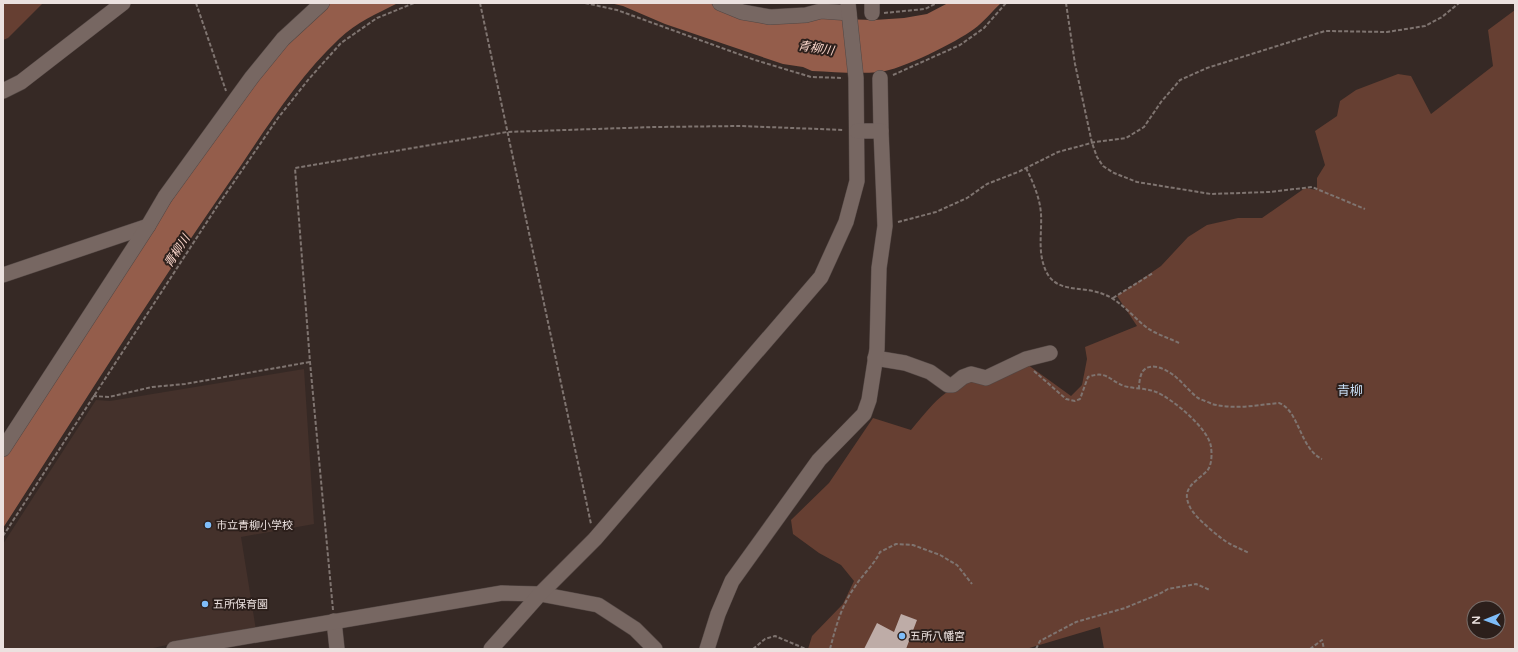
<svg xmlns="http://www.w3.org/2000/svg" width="1518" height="652" viewBox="0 0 1518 652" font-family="'Varela Round','Noto Sans JP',sans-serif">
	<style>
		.built { fill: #44312b }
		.green { fill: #663f32; fill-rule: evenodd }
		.water { fill: #945d4b }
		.building { fill: #beaca7 }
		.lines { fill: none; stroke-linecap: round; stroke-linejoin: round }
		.minor-casing { stroke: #534744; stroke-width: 16 }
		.path { stroke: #7f7470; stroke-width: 2; stroke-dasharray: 4 2; stroke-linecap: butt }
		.minor { stroke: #776762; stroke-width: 15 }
		.poi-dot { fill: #7fbdf9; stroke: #2c1f1b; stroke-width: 1.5 }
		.labels { text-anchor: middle; stroke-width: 4; stroke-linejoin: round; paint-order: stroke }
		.poi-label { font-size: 11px; fill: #ebe1df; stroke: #2c1f1b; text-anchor: start }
		.water-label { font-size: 12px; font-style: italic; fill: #f9d5ca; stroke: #2c1f1b }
		.quarter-label { font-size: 13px; fill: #c8def5; stroke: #2c1f1b }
	</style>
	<rect width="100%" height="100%" fill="#362925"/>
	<polygon class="built" points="304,369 314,524 241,537 256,630 189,640 149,649 3,649 3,544 96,400 110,401"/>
	<g class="green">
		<polygon points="3,3 43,3 8,38 3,40"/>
		<path d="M 1515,10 L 1515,649 L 1104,649 L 1100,627 L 1026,649 L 808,649 L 812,636 L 843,604 L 854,581 L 841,565 L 819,553 L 793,534 L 791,520 L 829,483 L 873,418 L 911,430 C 922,417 933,402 947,392 C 970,376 998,370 1024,362 L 1071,396 L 1082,385 L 1087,359 L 1085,347 L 1137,326 L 1117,296 L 1161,266 L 1188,237 L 1207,225 L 1238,218 L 1262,218 L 1305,188 L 1317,190 L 1317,178 L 1325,165 L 1315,131 L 1337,116 L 1340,101 L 1356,90 L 1398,74 L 1411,76 L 1431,114 L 1493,66 L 1488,30 ZM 1474,608 L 1498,608 L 1498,632 L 1474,632 Z"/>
	</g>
	<g class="water">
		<path d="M 330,3 L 398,3 C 376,14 357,22 339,39 C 294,81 259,140 224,190 C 147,301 76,415 3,528 L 3,458 L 74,347 L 207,148 L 253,86 L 290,41 Z"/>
		<path d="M 610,3 L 709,3 L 739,16 L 874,20 L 904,18 L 927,14 L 948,3 L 1001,3 C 992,11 984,22 974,29 C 957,42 900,70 880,72 C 857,74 834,72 812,71 L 803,67 L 783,64 L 665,24 L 623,6 Z"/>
	</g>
	<polygon class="building" points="901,614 917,620 906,649 864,649 877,623 894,632"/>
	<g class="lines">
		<defs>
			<g id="minor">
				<polyline points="720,3 742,12 770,17 806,15 821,11 849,13"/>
				<polyline points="872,13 872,3"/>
				<polyline points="880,78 881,131"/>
				<polyline points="3,91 21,82 123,3"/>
				<polyline points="3,275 148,226"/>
				<polyline points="875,358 905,363 930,372 948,385 953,385 963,377 971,374 986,378 1026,359 1050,353"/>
				<polyline points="3,449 148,226 165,197 252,77 283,39 322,3"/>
				<polyline points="334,621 337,649"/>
				<polyline points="174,649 502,593 540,594 598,605 635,629 655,649"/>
				<polyline points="491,649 540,594 595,539 821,277 846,222 857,181 856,78 848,3"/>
				<polyline points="707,649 718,614 732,581 819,460 864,414 869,400 877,349 879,268 885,226 881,131 857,131"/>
			</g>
		</defs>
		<use href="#minor" class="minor-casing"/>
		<g class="path">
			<polyline points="196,3 226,91"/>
			<polyline points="480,3 591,524"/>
			<polyline points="585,3 617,10 755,60 811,77 843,78"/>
			<polyline points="1066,3 1075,64 1092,143 1097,157 1103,166 1114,173 1137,182 1211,194 1269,192 1312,187 1365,209"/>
			<polyline points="884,13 925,9 937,3"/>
			<polyline points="893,75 960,45 984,28 1006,3"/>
			<path d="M 1026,168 C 1033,182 1040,198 1041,214 C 1042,231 1038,249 1044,266 C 1053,295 1081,285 1103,294 C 1120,300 1132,316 1146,327 C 1155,334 1169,338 1179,343"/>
			<polyline points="898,222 936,212 967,198 987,184 1018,172 1058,152 1095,142 1126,138 1144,127 1161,102 1180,80 1207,68 1325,31 1387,32 1425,26 1442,17 1459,3"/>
			<polyline points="1113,298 1153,273"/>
			<path d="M 1034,371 L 1066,399 L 1075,401 L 1080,399 L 1088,377 C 1106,370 1109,380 1124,386 C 1135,389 1146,388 1156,392 C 1173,399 1209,429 1211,447 C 1212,454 1212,465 1207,471 C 1196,482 1180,488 1190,507 C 1194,517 1221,539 1230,544 C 1236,547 1243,550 1249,553"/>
			<path d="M 1139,389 C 1139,383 1140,375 1143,371 C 1152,360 1171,372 1178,379 C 1185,385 1190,392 1198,398 C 1202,400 1208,402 1212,404 C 1235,410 1257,405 1279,403 C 1299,410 1300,449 1322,459"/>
			<polyline points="93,396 109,397 152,387 185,384 310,362"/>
			<polyline points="3,536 216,208 278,118 308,80 341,43 377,18 414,3"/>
			<polyline points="333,610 310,362 295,168 507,132 654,127 741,126 844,130"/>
			<polyline points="753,649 765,639 775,636 806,649"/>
			<path d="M 830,649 C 836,626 841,607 854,588 C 862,575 874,565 880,552 L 896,544 L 913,545 L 940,555 L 957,565 L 972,584"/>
			<polyline points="1036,649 1040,641 1076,622 1125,608 1159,594 1168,589 1196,584 1210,590"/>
			<polyline points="1310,649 1322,640 1324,649"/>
		</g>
		<use href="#minor" class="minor"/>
	</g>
	<g class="poi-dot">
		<circle cx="208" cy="525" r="4"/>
		<circle cx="205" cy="604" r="4"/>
		<circle cx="902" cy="636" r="4"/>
	</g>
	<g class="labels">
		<g class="poi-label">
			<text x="216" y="529">市立青柳小学校</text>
			<text x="213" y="608">五所保育園</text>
			<text x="910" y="640">五所八幡宮</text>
		</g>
		<g class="water-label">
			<text transform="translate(816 48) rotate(9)" y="4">青柳川</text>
			<text transform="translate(177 251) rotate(-57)" y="4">青柳川</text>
		</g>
		<g class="quarter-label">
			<text x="1350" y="395">青柳</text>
		</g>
	</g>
	<rect width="1518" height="652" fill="none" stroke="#ebe1df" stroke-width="8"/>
	<g transform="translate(1486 620) rotate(269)"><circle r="19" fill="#2c1f1b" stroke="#786d69"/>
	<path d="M0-3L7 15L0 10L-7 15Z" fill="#7fbdf9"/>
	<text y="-6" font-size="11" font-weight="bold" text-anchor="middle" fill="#ebe1df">N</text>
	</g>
</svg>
